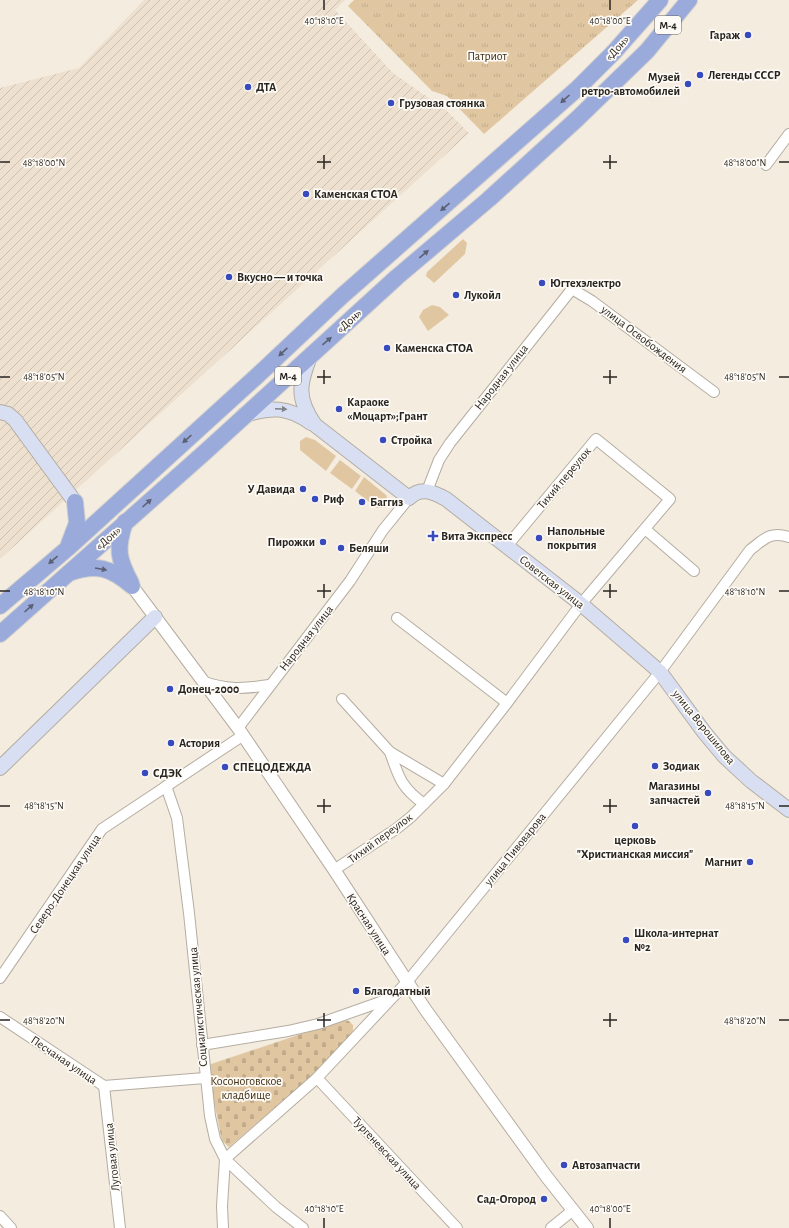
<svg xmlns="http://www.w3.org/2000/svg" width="789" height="1228" viewBox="0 0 789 1228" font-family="'Alegreya Sans',sans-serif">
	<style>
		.industrial { fill: url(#industrial-furrows) }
		.grass { fill: #e1c7a1 }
		.cemetery { fill: url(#cemetery-stones) }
		.park { fill: url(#park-tufts) }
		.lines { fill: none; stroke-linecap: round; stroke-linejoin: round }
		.minor-casing { stroke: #b4ada1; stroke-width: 12 }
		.tertiary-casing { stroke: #b4ada1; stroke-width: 14 }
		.secondary-casing { stroke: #b4ada1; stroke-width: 16 }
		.trunk-casing { stroke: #d0cfce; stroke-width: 18 }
		.minor { stroke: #fff; stroke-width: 10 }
		.tertiary { stroke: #fff; stroke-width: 12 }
		.secondary { stroke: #d9dff2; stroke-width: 14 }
		.trunk { stroke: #9aaadb; stroke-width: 16 }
		.oneway { fill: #5b6174 }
		.oneway2 { fill: #808289 }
		.ticks { fill: none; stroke: #282520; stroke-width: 1.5 }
		.poi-dot { fill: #384bbd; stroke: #fefaf5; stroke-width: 1.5 }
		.labels { text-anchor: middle; stroke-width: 3.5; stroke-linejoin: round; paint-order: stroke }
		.shield { fill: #fefaf5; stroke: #686560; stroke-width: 1 }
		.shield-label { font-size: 11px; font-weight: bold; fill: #282520 }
		.poi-label { font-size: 12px; font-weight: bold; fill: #282520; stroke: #fefaf5; text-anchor: start }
		.street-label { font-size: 12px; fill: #282520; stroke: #fefaf5 }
		.park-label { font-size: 12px; fill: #3f2f14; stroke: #fefaf5 }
		.ticks-label { font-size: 10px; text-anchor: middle; fill: #282520; stroke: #fefaf5; stroke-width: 3.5; stroke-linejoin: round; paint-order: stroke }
	</style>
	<defs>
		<pattern id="industrial-furrows" width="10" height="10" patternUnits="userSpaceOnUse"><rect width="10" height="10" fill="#ede0ce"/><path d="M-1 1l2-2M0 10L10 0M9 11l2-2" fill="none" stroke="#cbc0b1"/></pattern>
		<pattern id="cemetery-stones" width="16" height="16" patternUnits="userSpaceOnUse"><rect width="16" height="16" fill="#e1c7a1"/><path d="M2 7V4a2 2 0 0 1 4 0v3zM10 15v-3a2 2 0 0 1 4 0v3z" fill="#c1ab8a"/></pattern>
		<pattern id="park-tufts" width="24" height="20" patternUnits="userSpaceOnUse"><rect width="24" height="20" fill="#e1c7a1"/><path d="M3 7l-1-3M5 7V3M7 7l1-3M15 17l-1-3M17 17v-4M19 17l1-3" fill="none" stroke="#c1ab8a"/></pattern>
	</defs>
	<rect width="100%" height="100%" fill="#f5ece0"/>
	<polygon class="industrial" points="144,0 345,0 335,10 393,73 447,111 469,133 0,559 0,88 79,68"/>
	<g class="grass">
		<polygon points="463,239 467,243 465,254 434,283 426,276 427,272"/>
		<polygon points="432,305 440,307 449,315 428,331 419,317 423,310"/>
		<polygon points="306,437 315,440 336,456 326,471 300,450 300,441"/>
		<polygon points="340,460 361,476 352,489 330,473"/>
		<polygon points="364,477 386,495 389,503 386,508 377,508 355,491"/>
	</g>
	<polygon class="cemetery" points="343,1020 349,1021 353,1025 353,1033 309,1079 229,1147 222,1141 208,1072 211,1064"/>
	<polygon class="park" points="354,0 638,0 484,134 447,96 432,91 348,6"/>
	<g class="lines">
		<defs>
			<g id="minor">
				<polyline points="766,165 789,134"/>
				<polyline points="427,491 439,460 450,443 572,289 592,301 714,392"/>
				<polyline points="645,529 694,571"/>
				<polyline points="397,618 507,703"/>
				<path d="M 202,681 C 225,690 245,689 269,685"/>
				<polyline points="342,699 390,752 444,784"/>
				<polyline points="238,728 350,581 383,530 409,498"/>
				<path d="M 390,752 C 399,778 401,787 424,804"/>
				<polyline points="166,786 177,818 189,913 210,1116 215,1139 225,1159 222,1206 223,1228"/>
				<polyline points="334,870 396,829 411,817 444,784 507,703 581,604 670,499 596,439 507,546"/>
				<polyline points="0,978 102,829 242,736"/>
				<polyline points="0,1017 104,1086 205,1078"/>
				<polyline points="202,1045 288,1031 318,1024 389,999"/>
				<polyline points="317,1078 457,1228"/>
				<polyline points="104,1086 120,1228"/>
				<polyline points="0,1216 11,1228"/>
				<path d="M 303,1228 L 276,1207 L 225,1159 L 317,1078 L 407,982 L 660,672 L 750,550 C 764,539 770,531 789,537"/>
				<polyline points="551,1228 572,1211"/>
			</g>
			<polyline id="tertiary" points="132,586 238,728 333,868 425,1009 546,1176 587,1228"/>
			<g id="secondary">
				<path d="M 311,354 C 299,384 296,398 315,425 L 409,498 C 421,486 433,492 446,499 L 581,604 L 645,659 L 660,672 L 704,732 L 724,756 L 751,781 L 789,810"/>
				<polyline points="0,412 8,414 15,420 75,502"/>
				<path d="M 244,415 C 272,407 287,406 311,423"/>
				<polyline points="0,768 155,617"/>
			</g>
			<g id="trunk">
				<path d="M 125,522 C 116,549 118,559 131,583"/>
				<polyline points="69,544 77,523 75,502"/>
				<path d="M 69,573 C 97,563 111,568 132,586"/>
				<polyline points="0,606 68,548 257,376 342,296 578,88 614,52 660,0"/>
				<polyline points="0,634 204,453 397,277 489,199 577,119 647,51 689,0"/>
			</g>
		</defs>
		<use href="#minor" class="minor-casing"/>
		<use href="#tertiary" class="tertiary-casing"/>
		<use href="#secondary" class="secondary-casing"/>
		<use href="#trunk" class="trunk-casing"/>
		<use href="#minor" class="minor"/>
		<use href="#tertiary" class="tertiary"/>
		<use href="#secondary" class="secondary"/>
		<use href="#trunk" class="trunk"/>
	</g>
	<defs><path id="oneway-solid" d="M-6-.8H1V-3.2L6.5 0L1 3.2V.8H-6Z"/></defs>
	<g class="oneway">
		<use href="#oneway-solid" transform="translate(565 99) rotate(138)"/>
		<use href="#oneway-solid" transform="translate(445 207) rotate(139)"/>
		<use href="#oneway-solid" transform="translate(424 254) rotate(-40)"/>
		<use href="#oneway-solid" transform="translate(327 341) rotate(-40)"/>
		<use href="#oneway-solid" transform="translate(283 352) rotate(137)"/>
		<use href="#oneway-solid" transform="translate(187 439) rotate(138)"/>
		<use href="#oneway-solid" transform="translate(147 503) rotate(-42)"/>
		<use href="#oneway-solid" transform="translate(53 560) rotate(139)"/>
		<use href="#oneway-solid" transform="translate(101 569) rotate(10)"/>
		<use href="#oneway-solid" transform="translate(29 608) rotate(-42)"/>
	</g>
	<use class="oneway2" href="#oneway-solid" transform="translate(281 409) rotate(3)"/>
	<path class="ticks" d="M 324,0 L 324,10M 610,0 L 610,10M 324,155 L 324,169M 610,155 L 610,169M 0,162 L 10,162M 317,162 L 331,162M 603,162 L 617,162M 779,162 L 789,162M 324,370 L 324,384M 610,370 L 610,384M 0,377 L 10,377M 317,377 L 331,377M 603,377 L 617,377M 779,377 L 789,377M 324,584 L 324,598M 610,584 L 610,598M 0,591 L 10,591M 317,591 L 331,591M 603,591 L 617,591M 779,591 L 789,591M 324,799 L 324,813M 610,799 L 610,813M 0,806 L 10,806M 317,806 L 331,806M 603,806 L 617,806M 779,806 L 789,806M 324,1013 L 324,1027M 610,1013 L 610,1027M 0,1020 L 10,1020M 317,1020 L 331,1020M 603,1020 L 617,1020M 779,1020 L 789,1020M 324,1218 L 324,1228M 610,1218 L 610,1228"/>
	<g class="poi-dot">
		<circle cx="748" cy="35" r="4"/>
		<circle cx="700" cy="75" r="4"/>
		<circle cx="688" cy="84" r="4"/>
		<circle cx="248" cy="87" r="4"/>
		<circle cx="391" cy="103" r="4"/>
		<circle cx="306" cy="194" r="4"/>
		<circle cx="229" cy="277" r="4"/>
		<circle cx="542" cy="283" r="4"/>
		<circle cx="456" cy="295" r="4"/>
		<circle cx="387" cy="348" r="4"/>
		<circle cx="339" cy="409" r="4"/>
		<circle cx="383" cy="440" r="4"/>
		<circle cx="303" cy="489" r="4"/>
		<circle cx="315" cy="499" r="4"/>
		<circle cx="362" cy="502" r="4"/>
		<path d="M431 530h4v4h4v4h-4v4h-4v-4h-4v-4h4z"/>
		<circle cx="539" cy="538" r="4"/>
		<circle cx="323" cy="542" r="4"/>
		<circle cx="341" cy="548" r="4"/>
		<circle cx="170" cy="689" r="4"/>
		<circle cx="171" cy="743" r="4"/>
		<circle cx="655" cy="766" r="4"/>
		<circle cx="225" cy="767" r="4"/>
		<circle cx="145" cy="773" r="4"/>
		<circle cx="708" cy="793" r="4"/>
		<circle cx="635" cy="826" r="4"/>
		<circle cx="750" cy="862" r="4"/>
		<circle cx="626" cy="940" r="4"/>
		<circle cx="356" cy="991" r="4"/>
		<circle cx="564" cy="1165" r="4"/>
		<circle cx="544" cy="1199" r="4"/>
	</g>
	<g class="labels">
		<g class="shield">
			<rect x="655" y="16" width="26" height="18" rx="3"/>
			<rect x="275" y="367" width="26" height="18" rx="3"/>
		</g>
		<g class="shield-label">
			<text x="668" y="29">М-4</text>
			<text x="288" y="380">М-4</text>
		</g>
		<g class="poi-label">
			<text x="740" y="39" text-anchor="end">Гараж</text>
			<text x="708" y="79">Легенды СССР</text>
			<text x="680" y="81" text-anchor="end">Музей<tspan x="680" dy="14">ретро-автомобилей</tspan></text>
			<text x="256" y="91">ДТА</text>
			<text x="399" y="107">Грузовая стоянка</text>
			<text x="314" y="198">Каменская СТОА</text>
			<text x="237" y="281">Вкусно — и точка</text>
			<text x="550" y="287">Югтехэлектро</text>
			<text x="464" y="299">Лукойл</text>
			<text x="395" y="352">Каменска СТОА</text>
			<text x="347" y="406">Караоке<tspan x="347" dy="14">«Моцарт»;Грант</tspan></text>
			<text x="391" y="444">Стройка</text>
			<text x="295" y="493" text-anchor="end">У Давида</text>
			<text x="323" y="503">Риф</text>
			<text x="370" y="506">Баггиз</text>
			<text x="547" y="535">Напольные<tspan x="547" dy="14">покрытия</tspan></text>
			<text x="441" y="540">Вита Экспресс</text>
			<text x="315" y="546" text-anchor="end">Пирожки</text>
			<text x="349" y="552">Беляши</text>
			<text x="178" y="693">Донец-2000</text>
			<text x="179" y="747">Астория</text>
			<text x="663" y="770">Зодиак</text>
			<text x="233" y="771">СПЕЦОДЕЖДА</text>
			<text x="153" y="777">СДЭК</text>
			<text x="700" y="790" text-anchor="end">Магазины<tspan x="700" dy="14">запчастей</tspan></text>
			<text x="635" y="844" text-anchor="middle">церковь<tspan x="635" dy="14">"Христианская миссия"</tspan></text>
			<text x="742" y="866" text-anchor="end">Магнит</text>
			<text x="634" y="937">Школа-интернат<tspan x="634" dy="14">№2</tspan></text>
			<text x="364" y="995">Благодатный</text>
			<text x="572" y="1169">Автозапчасти</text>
			<text x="536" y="1203" text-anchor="end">Сад-Огород</text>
		</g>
		<g class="street-label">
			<text transform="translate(617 48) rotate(-47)" y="4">«Дон»</text>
			<text transform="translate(349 321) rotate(-42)" y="4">«Дон»</text>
			<text transform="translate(644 339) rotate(37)" y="4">улица Освобождения</text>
			<text transform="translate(501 377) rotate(-52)" y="4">Народная улица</text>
			<text transform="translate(564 478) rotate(-50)" y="4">Тихий переулок</text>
			<text transform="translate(108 538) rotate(-41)" y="4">«Дон»</text>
			<text transform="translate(552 582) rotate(38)" y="4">Советская улица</text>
			<text transform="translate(306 638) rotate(-52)" y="4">Народная улица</text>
			<text transform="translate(704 727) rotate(51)" y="4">улица Ворошилова</text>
			<text transform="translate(380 838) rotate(-36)" y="4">Тихий переулок</text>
			<text transform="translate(515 849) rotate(-51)" y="4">улица Пивоварова</text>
			<text transform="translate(65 884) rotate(-56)" y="4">Северо-Донецкая улица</text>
			<text transform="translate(369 924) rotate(57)" y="4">Красная улица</text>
			<text transform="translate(198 1007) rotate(-95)" y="4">Социалистическая улица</text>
			<text transform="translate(64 1060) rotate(34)" y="4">Песчаная улица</text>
			<text transform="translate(387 1153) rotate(47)" y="4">Тургеневская улица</text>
			<text transform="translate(112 1157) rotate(-96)" y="4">Луговая улица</text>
		</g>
		<g class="park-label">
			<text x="487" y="60">Патриот</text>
			<text x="246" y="1085">Косоноговское<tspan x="246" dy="14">кладбище</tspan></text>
		</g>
	</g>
	<g class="ticks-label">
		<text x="324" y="24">40°18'10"E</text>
		<text x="610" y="24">40°18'00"E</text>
		<text x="745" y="166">48°18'00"N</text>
		<text x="44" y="166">48°18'00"N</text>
		<text x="745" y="380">48°18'05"N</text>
		<text x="44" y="380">48°18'05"N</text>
		<text x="745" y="595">48°18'10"N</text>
		<text x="44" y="595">48°18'10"N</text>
		<text x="745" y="809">48°18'15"N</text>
		<text x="44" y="809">48°18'15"N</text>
		<text x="44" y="1024">48°18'20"N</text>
		<text x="745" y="1024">48°18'20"N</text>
		<text x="324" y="1212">40°18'10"E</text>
		<text x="610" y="1212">40°18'00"E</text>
	</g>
</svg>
